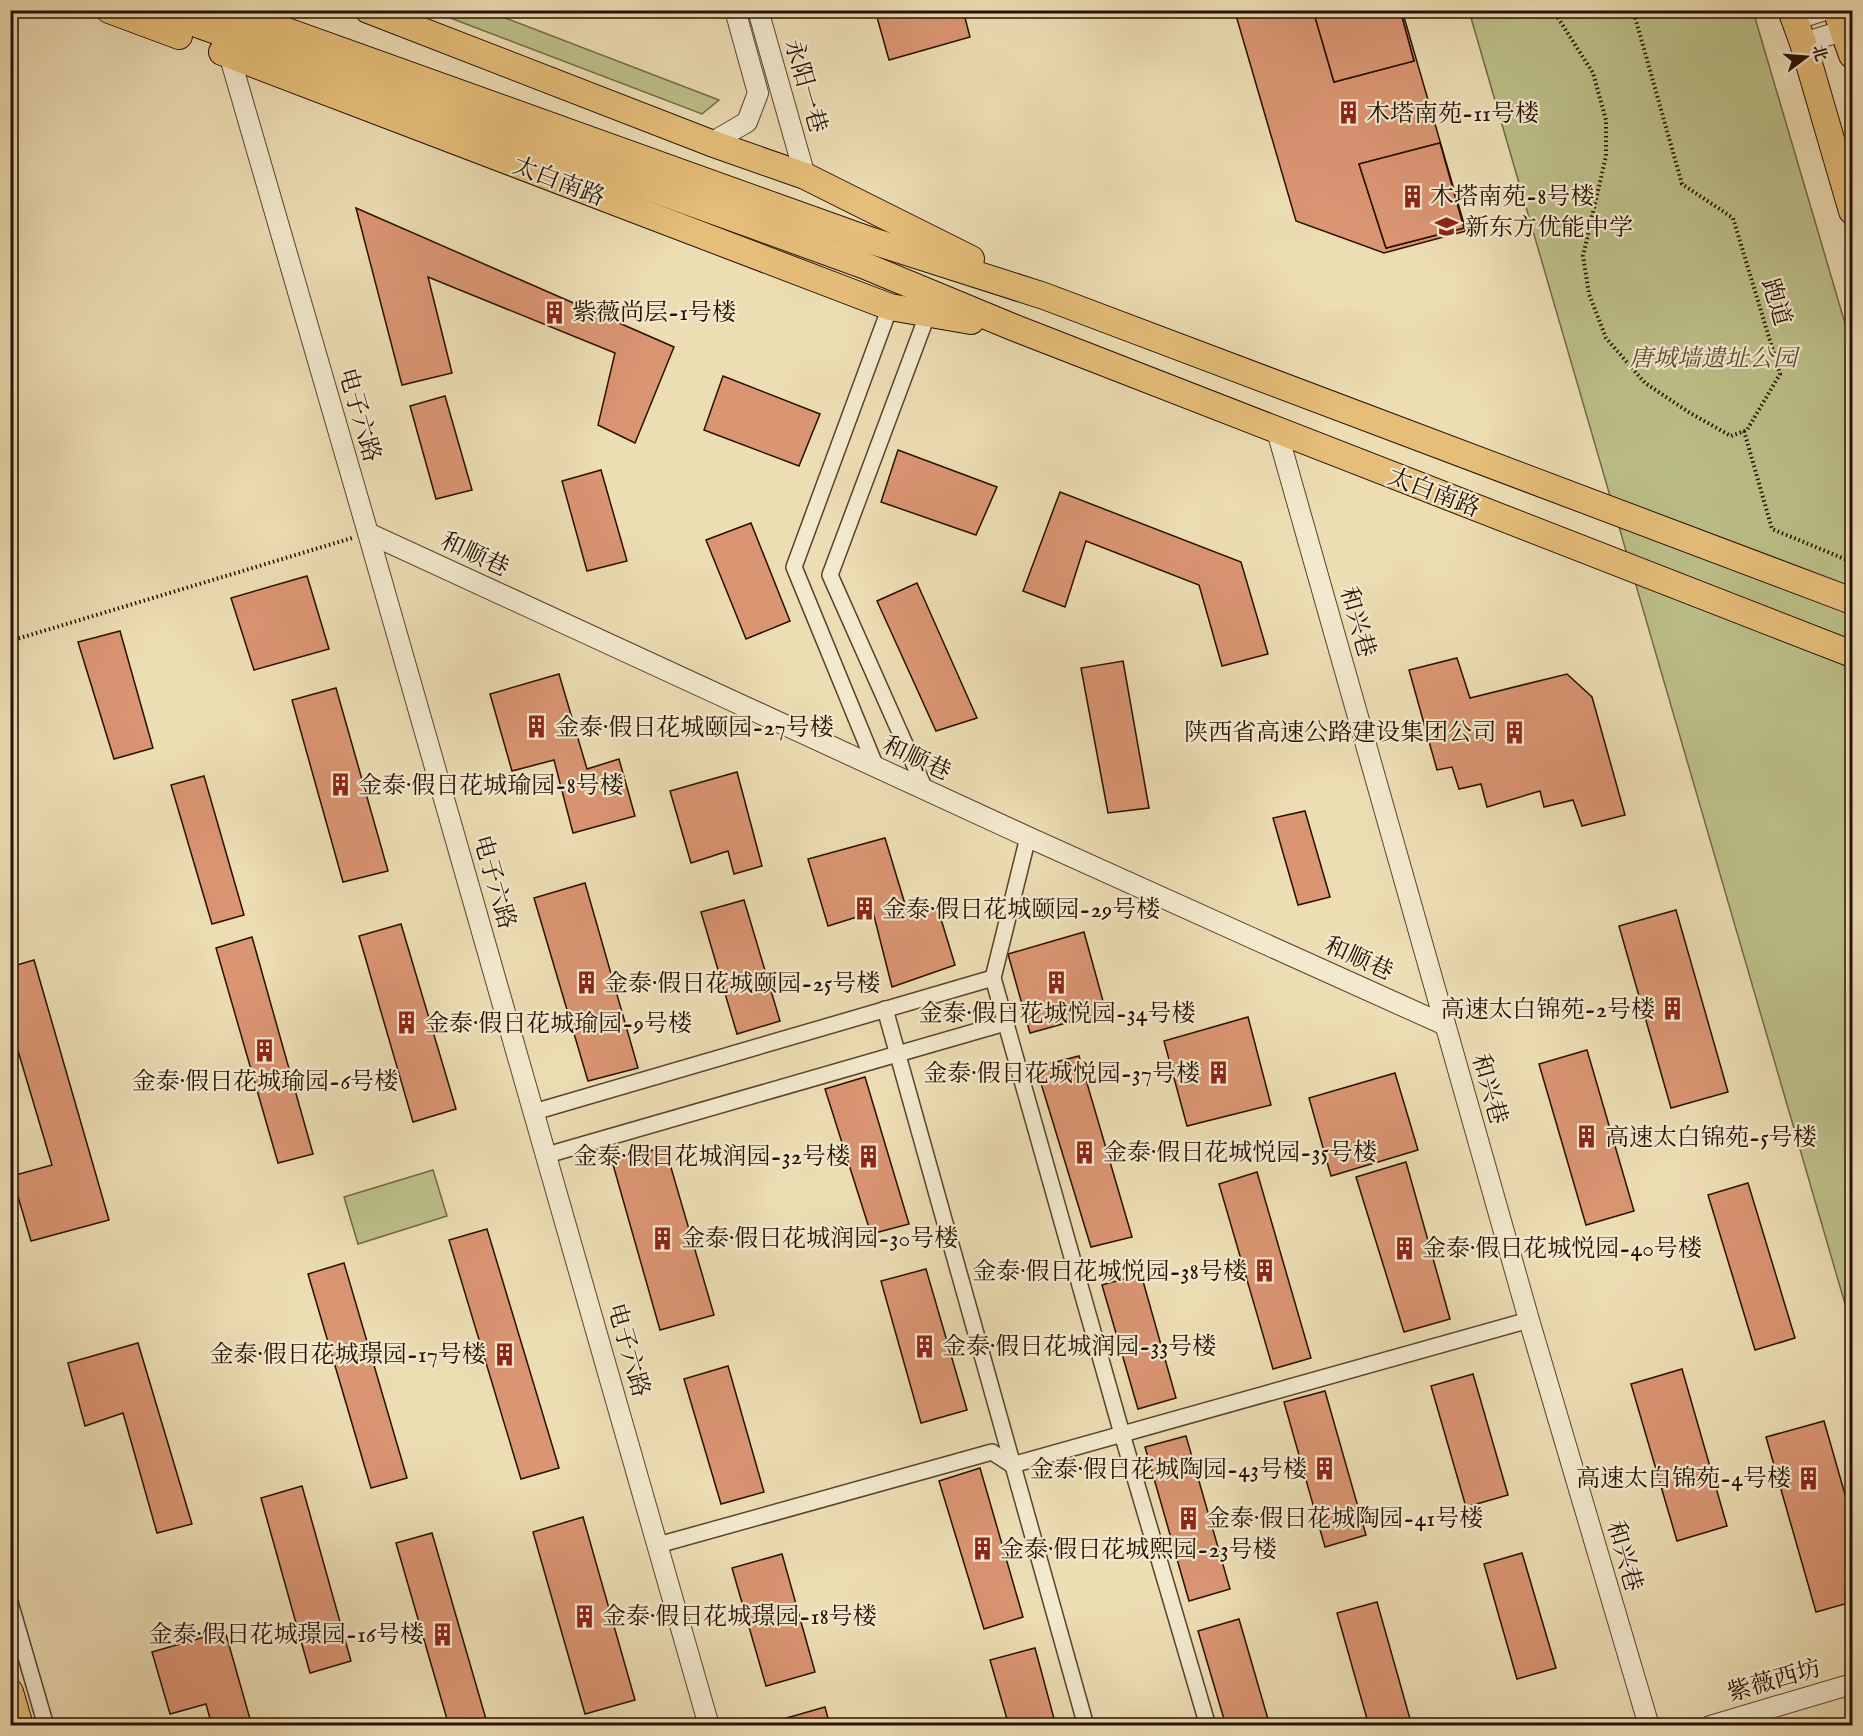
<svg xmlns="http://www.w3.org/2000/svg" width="1863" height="1736" viewBox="0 0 1863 1736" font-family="'IM FELL English','Noto Serif SC',serif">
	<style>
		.green { fill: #bdc089; stroke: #726844; stroke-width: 1.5 }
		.building { fill: #da9573; stroke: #271000; stroke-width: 1.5; fill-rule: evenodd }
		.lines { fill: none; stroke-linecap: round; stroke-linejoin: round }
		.minor-casing { stroke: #58432d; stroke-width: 18 }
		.tertiary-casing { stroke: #58432d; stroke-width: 22 }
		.primary-casing { stroke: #271000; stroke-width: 28 }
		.path { stroke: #271000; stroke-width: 4; stroke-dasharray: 1.5 3; stroke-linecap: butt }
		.minor { stroke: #f3e9ce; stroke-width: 15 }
		.tertiary { stroke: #f3e9ce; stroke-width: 20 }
		.primary { stroke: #e6be7a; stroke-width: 26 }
		.labels { text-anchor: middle; stroke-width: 4.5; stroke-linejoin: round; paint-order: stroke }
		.street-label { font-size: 24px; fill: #271000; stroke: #f3e9ce }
		.poi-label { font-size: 24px; fill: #271000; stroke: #f3e9ce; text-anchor: start }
		.park-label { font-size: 24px; font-style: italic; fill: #5c4e30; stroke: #f3e9ce }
	</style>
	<rect width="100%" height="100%" fill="#edddb3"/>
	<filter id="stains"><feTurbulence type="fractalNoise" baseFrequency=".00333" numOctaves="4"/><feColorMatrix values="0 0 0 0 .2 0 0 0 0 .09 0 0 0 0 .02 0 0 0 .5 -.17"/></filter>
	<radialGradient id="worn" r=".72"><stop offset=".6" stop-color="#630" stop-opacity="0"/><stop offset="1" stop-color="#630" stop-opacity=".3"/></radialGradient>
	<g class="green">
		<polygon points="432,11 487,11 719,100 702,114"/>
		<polygon points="1469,11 1753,11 1852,347 1852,1328"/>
		<polygon points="433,1170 447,1216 358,1244 344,1197"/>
	</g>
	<g class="building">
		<polygon points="875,10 963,10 970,37 889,60"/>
		<path d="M 1240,10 L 1313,10 L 1334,82 L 1414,61 L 1400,10 L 1402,10 L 1466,231 L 1384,253 L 1296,221 L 1235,12 ZM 1440,143 L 1464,228 L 1386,248 L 1359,164 Z"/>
		<polygon points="1313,10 1400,10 1414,61 1334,82"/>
		<polygon points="1440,143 1464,228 1386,248 1359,164"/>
		<polygon points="356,208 674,347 635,443 598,425 615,353 428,277 452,373 402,385"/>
		<polygon points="723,376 820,414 799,466 704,430"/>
		<polygon points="445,396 472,490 436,499 410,406"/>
		<polygon points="898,450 997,487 976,535 881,502"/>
		<polygon points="601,470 627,561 587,571 562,481"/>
		<polygon points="1060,492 1241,562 1268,654 1222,666 1199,585 1086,541 1065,607 1023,591"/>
		<polygon points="751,523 790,621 746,639 706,540"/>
		<polygon points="307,576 329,649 254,670 231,598"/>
		<polygon points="917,583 977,718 936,731 877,601"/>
		<polygon points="120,631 153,748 114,759 78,642"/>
		<polygon points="1457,658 1470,698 1567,674 1592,697 1625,815 1582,826 1573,800 1544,807 1540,791 1487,807 1481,784 1459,789 1452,767 1437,770 1409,670"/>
		<polygon points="1123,661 1149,808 1108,813 1081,668"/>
		<polygon points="559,674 587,769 619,759 635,816 573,833 554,760 512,771 490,694"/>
		<polygon points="336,688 388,871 343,882 292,700"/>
		<polygon points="737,772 762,866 734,874 728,851 691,863 670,791"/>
		<polygon points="204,776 244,915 212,924 171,785"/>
		<polygon points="1305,811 1330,897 1298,905 1273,818"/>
		<polygon points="885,838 908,914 937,906 955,965 892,987 873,912 828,926 808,859"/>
		<polygon points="585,883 638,1068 588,1081 534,898"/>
		<polygon points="744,900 780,1021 737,1034 701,912"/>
		<polygon points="1676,910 1728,1092 1671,1108 1619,926"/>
		<polygon points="401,924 456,1109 413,1122 359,936"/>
		<polygon points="1084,932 1106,1012 1030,1033 1008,954"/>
		<polygon points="252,937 313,1154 278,1163 216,948"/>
		<polygon points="34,960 109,1220 31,1241 12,1176 52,1165 13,1034 10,1034 10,967"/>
		<polygon points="1248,1017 1271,1105 1187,1126 1164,1041"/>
		<polygon points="1587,1050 1634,1211 1586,1225 1539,1064"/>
		<polygon points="1079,1056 1132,1237 1091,1247 1036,1067"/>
		<polygon points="1395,1073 1418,1150 1331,1176 1309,1098"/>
		<polygon points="865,1077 909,1224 871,1234 825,1089"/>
		<polygon points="665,1147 714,1315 660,1330 612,1161"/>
		<polygon points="1406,1162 1450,1319 1404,1332 1356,1177"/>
		<polygon points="1257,1172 1311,1358 1273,1369 1219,1184"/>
		<polygon points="1748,1183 1795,1338 1755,1350 1708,1195"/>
		<polygon points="487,1229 559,1468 521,1479 449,1240"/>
		<polygon points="344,1263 407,1478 371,1488 308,1274"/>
		<polygon points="926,1269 967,1410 921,1423 881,1281"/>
		<polygon points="1141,1274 1176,1398 1138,1409 1102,1285"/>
		<polygon points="138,1343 192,1524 157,1533 123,1413 85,1426 68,1363"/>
		<polygon points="728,1366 764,1492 721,1504 684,1379"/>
		<polygon points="1682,1369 1727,1526 1677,1541 1631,1384"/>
		<polygon points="1473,1374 1508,1495 1466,1507 1431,1386"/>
		<polygon points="1325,1391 1366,1535 1325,1547 1284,1402"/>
		<polygon points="1824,1421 1852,1519 1852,1602 1816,1612 1766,1437"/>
		<polygon points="1186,1436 1230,1589 1189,1601 1145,1447"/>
		<polygon points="980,1468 1023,1617 984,1629 939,1481"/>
		<polygon points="302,1486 351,1661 310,1673 261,1498"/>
		<polygon points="583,1517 635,1700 585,1714 533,1532"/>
		<polygon points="432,1533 488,1726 449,1726 396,1543"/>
		<polygon points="1522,1553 1556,1668 1517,1679 1484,1564"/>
		<polygon points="782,1554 815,1672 766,1686 732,1568"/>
		<polygon points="1377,1602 1412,1726 1369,1726 1337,1613"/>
		<polygon points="1239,1619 1270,1726 1226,1726 1198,1631"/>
		<polygon points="225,1631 252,1726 212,1726 206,1704 170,1714 152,1652"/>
		<polygon points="1035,1648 1056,1726 1009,1726 990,1660"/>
		<polygon points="825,1707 830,1726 785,1726 783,1719"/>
	</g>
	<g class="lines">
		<defs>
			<g id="minor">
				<polyline points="876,767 794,567 890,307"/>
				<polyline points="925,789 830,575 928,313"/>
				<polyline points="1028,837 993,978 1122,1434 1208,1726"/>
				<polyline points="885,1009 1086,1726"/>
				<polyline points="534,1112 993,978"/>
				<polyline points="547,1155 1005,1023"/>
				<polyline points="658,1545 992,1452 1012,1465 1529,1320"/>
				<polyline points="10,1602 46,1726"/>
			</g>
			<g id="tertiary">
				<polyline points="758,10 805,176"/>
				<polyline points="1794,20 1825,10"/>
				<polyline points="1803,43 1852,28"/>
				<polyline points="229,54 368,533 709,1726"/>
				<polyline points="711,143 747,122 758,93 735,10"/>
				<polyline points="1277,431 1529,1320 1649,1726"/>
				<polyline points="368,533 1028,837 1445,1025"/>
				<polyline points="1710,1726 1852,1684"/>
			</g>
			<g id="primary">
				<polyline points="109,10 179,36"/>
				<polyline points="158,10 863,265 1015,328 1852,654"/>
				<polyline points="228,10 872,241 1044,296 1852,601"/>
				<polyline points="368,10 711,143 805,176 971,259"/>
				<polyline points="1791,10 1803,43 1852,211"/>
				<polyline points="1836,10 1852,55"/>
				<polyline points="222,52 890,307 971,321"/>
				<polyline points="10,1692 20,1726"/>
			</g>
		</defs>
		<use href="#minor" class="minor-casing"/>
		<use href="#tertiary" class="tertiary-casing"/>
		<use href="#primary" class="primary-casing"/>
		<g class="path">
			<polyline points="1553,10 1593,73 1606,120 1606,156 1583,256 1589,294 1606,338 1645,383 1690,413 1731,436 1747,430 1780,374 1733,218 1682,184 1633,10"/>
			<polyline points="1744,431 1772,529 1852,562"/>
			<polyline points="10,641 352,538"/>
		</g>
		<use href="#minor" class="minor"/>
		<use href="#tertiary" class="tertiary"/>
		<use href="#primary" class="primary"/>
	</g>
	<defs>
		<symbol id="building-bare" viewBox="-9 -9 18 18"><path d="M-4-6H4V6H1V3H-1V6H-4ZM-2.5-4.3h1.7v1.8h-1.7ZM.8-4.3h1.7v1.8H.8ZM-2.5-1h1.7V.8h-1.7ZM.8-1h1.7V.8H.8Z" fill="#8f2418" stroke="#f3e9ce" stroke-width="2.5" paint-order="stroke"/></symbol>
		<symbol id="school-bare" viewBox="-9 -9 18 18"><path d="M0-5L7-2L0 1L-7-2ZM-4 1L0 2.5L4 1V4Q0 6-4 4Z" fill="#8f2418" stroke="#f3e9ce" stroke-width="2.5" paint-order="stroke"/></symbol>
	</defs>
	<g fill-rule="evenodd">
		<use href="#building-bare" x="1332" y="96" width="33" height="33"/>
		<use href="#building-bare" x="1396" y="180" width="33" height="33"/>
		<use href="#school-bare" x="1430" y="210" width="33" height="33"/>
		<use href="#building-bare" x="538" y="296" width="33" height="33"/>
		<use href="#building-bare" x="520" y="710" width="33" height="33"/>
		<use href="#building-bare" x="1498" y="716" width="33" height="33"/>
		<use href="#building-bare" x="324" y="768" width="33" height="33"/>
		<use href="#building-bare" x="848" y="892" width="33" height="33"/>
		<use href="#building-bare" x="570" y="966" width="33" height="33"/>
		<use href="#building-bare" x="1040" y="966" width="33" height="33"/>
		<use href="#building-bare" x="1656" y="992" width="33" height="33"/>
		<use href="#building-bare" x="390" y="1006" width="33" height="33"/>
		<use href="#building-bare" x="248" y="1034" width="33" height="33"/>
		<use href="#building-bare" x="1202" y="1056" width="33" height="33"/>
		<use href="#building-bare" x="1570" y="1120" width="33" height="33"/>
		<use href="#building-bare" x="1068" y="1136" width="33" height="33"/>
		<use href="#building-bare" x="852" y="1140" width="33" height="33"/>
		<use href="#building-bare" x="646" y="1222" width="33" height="33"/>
		<use href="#building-bare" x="1388" y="1232" width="33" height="33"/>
		<use href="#building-bare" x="1248" y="1254" width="33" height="33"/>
		<use href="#building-bare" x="908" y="1330" width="33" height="33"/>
		<use href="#building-bare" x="488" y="1338" width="33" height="33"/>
		<use href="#building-bare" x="1308" y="1452" width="33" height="33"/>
		<use href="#building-bare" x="1792" y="1462" width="33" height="33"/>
		<use href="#building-bare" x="1172" y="1502" width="33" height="33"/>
		<use href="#building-bare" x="966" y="1532" width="33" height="33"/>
		<use href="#building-bare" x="568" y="1600" width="33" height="33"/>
		<use href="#building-bare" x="426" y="1618" width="33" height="33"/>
	</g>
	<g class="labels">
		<g class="street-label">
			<text transform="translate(806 86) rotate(74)" y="8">永阳一巷</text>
			<text transform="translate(559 181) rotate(21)" y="8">太白南路</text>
			<text transform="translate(1777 302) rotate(73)" y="8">跑道</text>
			<text transform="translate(360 415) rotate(74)" y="8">电子六路</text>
			<text transform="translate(1434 492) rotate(21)" y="8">太白南路</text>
			<text transform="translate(475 554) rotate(25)" y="8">和顺巷</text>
			<text transform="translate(1358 622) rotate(74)" y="8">和兴巷</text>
			<text transform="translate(917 758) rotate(25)" y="8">和顺巷</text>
			<text transform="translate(495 882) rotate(74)" y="8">电子六路</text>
			<text transform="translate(1359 958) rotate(24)" y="8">和顺巷</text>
			<text transform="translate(1490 1089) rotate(74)" y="8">和兴巷</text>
			<text transform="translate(629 1350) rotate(74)" y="8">电子六路</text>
			<text transform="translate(1625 1556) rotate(74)" y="8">和兴巷</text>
			<text transform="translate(1774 1680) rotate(-16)" y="8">紫薇西坊</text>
		</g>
		<g class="poi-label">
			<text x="1366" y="121">木塔南苑-11号楼</text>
			<text x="1430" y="204">木塔南苑-8号楼</text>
			<text x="1465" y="235">新东方优能中学</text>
			<text x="572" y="320">紫薇尚层-1号楼</text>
			<text x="555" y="735">金泰·假日花城颐园-27号楼</text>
			<text x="1496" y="740" text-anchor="end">陕西省高速公路建设集团公司</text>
			<text x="358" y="793">金泰·假日花城瑜园-8号楼</text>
			<text x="882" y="917">金泰·假日花城颐园-29号楼</text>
			<text x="604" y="991">金泰·假日花城颐园-25号楼</text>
			<text x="1655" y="1017" text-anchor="end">高速太白锦苑-2号楼</text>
			<text x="1057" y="1021" text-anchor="middle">金泰·假日花城悦园-34号楼</text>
			<text x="425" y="1031">金泰·假日花城瑜园-9号楼</text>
			<text x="1200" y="1081" text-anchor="end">金泰·假日花城悦园-37号楼</text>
			<text x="265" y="1089" text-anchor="middle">金泰·假日花城瑜园-6号楼</text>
			<text x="1605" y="1145">高速太白锦苑-5号楼</text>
			<text x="1103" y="1160">金泰·假日花城悦园-35号楼</text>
			<text x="850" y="1164" text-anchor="end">金泰·假日花城润园-32号楼</text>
			<text x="681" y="1246">金泰·假日花城润园-30号楼</text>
			<text x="1422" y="1256">金泰·假日花城悦园-40号楼</text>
			<text x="1247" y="1279" text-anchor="end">金泰·假日花城悦园-38号楼</text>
			<text x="942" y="1354">金泰·假日花城润园-33号楼</text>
			<text x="486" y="1362" text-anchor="end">金泰·假日花城璟园-17号楼</text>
			<text x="1307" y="1477" text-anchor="end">金泰·假日花城陶园-43号楼</text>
			<text x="1791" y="1486" text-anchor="end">高速太白锦苑-4号楼</text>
			<text x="1206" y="1526">金泰·假日花城陶园-41号楼</text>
			<text x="1000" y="1557">金泰·假日花城熙园-23号楼</text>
			<text x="602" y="1624">金泰·假日花城璟园-18号楼</text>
			<text x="424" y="1642" text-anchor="end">金泰·假日花城璟园-16号楼</text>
		</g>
		<g class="park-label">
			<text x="1713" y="366">唐城墙遗址公园</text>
		</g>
	</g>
	<rect width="1863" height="1736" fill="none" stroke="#edddb3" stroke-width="36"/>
	<rect x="12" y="12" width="1839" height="1712" fill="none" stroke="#271000" stroke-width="3"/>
	<rect x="18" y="18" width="1827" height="1700" fill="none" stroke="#271000" stroke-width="1.5"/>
	<g transform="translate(1806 57) rotate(74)" stroke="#f3e9ce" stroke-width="4.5" paint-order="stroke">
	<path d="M0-4.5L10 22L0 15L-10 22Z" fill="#271000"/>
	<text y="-9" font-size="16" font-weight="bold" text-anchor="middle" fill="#271000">北</text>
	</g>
	<rect width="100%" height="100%" filter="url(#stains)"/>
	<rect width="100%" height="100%" fill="url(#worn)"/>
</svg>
